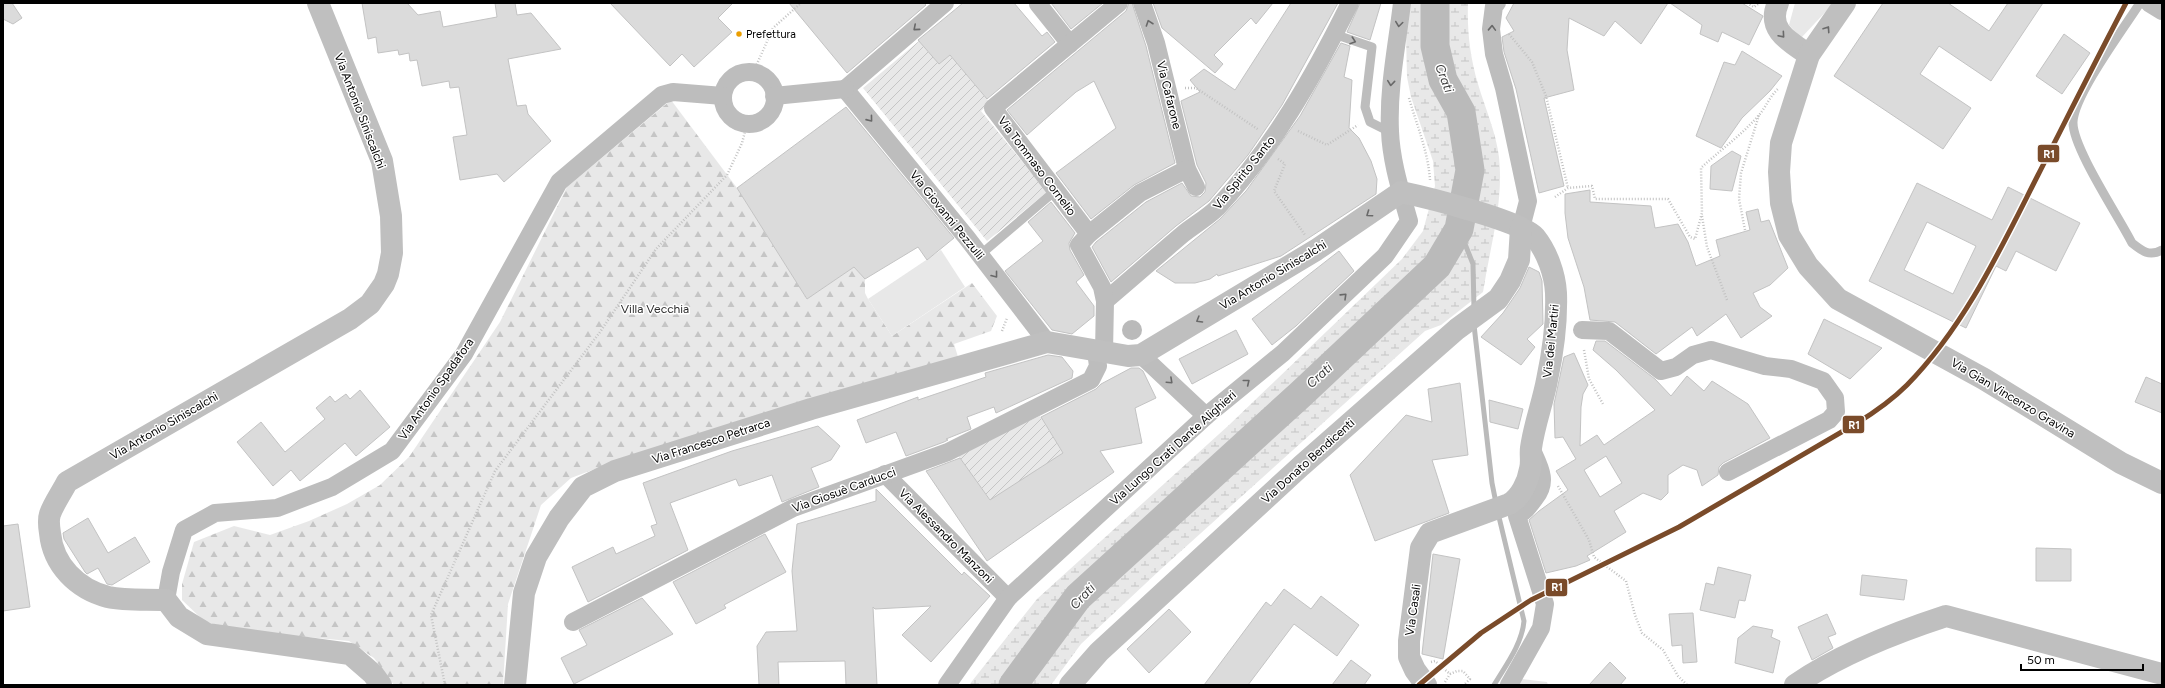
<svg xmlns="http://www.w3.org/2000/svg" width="2165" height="688" viewBox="0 0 2165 688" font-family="Figtree,sans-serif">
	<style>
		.forest { fill: url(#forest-firs) }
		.wetland { fill: url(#wetland-marsh) }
		.park { fill: #e8e8e8 }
		.garden { fill: url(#garden-furrows) }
		.water { fill: #bababa }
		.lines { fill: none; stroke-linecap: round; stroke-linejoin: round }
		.stream { stroke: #bababa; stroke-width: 5 }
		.river { stroke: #bababa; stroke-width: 29 }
		.building { fill: #dbdbdb; stroke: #c3c3c3; fill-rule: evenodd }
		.path { stroke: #c2c2c2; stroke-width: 2.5; stroke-dasharray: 1 2; stroke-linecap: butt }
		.lane { stroke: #bdbdbd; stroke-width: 9 }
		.street { stroke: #bdbdbd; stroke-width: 18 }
		.secondary { stroke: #bfbfbf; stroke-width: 22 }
		.rail-1-casing { stroke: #fff; stroke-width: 8 }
		.rail-1 { stroke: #7a4b2a; stroke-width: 5 }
		.oneway { stroke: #686868 }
		.oneway2 { stroke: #696969 }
		.bus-dot { fill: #eb9e00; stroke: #fff; stroke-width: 1.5 }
		.labels { text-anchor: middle; stroke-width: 3; stroke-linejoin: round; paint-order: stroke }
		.bus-label { font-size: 11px; fill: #000; stroke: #fff; text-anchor: start }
		.street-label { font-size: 12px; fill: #000; stroke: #fff }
		.park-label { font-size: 12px; fill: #2c2c2c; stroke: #fff }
		.water-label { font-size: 13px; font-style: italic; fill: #3d3d3d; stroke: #fff }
		.line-badge { stroke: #fff; stroke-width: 1.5 }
		.badge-label { font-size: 11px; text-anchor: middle; font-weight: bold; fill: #fff }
	</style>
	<defs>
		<pattern id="forest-firs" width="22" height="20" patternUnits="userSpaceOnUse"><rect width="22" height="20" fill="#e8e8e8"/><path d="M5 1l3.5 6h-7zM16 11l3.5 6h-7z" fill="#c5c5c5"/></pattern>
		<pattern id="wetland-marsh" width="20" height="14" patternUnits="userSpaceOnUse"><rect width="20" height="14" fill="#e8e8e8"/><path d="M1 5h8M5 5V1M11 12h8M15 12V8" fill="none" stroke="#c5c5c5"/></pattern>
		<pattern id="garden-furrows" width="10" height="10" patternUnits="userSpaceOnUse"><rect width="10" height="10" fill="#e8e8e8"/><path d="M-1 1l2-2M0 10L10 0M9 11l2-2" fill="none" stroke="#c5c5c5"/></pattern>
	</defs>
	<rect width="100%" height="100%" fill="#fff"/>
	<polygon class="forest" points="671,100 737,188 807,299 854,267 865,279 865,293 868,299 892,336 972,283 997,316 991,331 954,344 959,360 635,454 571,478 541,505 508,604 503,685 394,685 374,658 349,641 234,630 204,621 182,600 182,584 194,542 234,526 270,535 309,521 347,504 380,485 409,457 500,322 567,187"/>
	<path class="wetland" d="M 1409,3 L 1468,3 C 1467,31 1470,57 1478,84 C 1485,108 1496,132 1499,157 C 1504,202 1490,247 1483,292 L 1441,325 L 1425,331 L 1160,570 L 1081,644 L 1051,685 L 969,685 L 1037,599 L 1229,425 L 1402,259 L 1423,231 L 1435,186 L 1433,161 L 1411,97 L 1407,77 L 1406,35 Z"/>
	<g class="park">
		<polygon points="1795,3 1830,3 1832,5 1801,38 1789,25"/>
		<polygon points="941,250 965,287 892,336 868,299"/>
		<polygon points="1506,677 1547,682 1548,685 1501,685"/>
	</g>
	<g class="garden">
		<polygon points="919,41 939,64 950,55 990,103 981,111 1047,192 987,241 863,88"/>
		<polygon points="1040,416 1070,465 1000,513 957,454"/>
	</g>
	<circle class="water" cx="1132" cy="330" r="10"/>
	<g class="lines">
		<g class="stream">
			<polyline points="1459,229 1473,264 1474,309"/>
			<polyline points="1474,325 1492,483 1496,503"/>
			<path d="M 1494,685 C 1506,665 1522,644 1524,621 L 1498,513"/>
		</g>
		<polyline class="river" points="1013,685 1078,597 1301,394 1437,266 1459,229 1470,170 1461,112 1443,80 1435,46 1435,3"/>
	</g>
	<g class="building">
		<polygon points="3,3 12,3 22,18 13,24 3,19"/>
		<polygon points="362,3 407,3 418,15 440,11 443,27 497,17 495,3 515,3 517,15 531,13 561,49 508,59 517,106 526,105 528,114 551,141 504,182 497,174 460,180 453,137 467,135 459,87 450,88 449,81 422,86 417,60 410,61 409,53 399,55 398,50 378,53 376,37 368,39"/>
		<polygon points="610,3 733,3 718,18 732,32 694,67 682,54 670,66"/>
		<polygon points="789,3 924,3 926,5 847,73"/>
		<polygon points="963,3 1014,3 1042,36 1047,32 1055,42 987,99 950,55 939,64 918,40"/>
		<polygon points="1051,3 1103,3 1071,29"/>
		<polygon points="1129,3 1132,3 1146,46 1175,163 1134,185 1091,219 1056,173 1116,128 1094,81 1076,92 1027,135 1007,110 1126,11"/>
		<polygon points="1153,3 1273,3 1256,24 1251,18 1214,55 1223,64 1215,73 1162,28"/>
		<polygon points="1291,3 1338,3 1282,105 1248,155 1209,201 1176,226 1111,282 1092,247 1096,242 1146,202 1182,183 1191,196 1200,197 1205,192 1206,183 1197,165 1181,101 1200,92 1190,80 1204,69 1235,90"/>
		<polygon points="1360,3 1381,3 1370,40 1347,32"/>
		<polygon points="1514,3 1668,3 1641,44 1615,21 1604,36 1569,18 1567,50 1574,90 1544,98 1564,186 1539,193 1516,89 1504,52 1502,37 1514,31 1506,18"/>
		<polygon points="1670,3 1742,3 1763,16 1749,45 1722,32 1718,42 1700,34 1702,25"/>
		<polygon points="1883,3 1948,3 1989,31 2008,3 2043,3 1991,81 1939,46 1920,74 1971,108 1943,149 1834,76"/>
		<polygon points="2064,34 2090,53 2062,94 2036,76"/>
		<polygon points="1341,43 1350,46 1344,77 1352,80 1349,128 1359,138 1371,161 1377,179 1376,194 1281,256 1218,276 1217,274 1210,279 1195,283 1175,283 1156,271 1220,219 1246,191 1300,116"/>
		<polygon points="1742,51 1782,76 1770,91 1742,118 1721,148 1696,136 1724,62 1735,65"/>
		<polygon points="846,107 954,238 927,260 918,247 865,279 854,267 807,299 737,188"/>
		<polygon points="1732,151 1741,156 1732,191 1710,189 1711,166"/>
		<path d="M 1917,183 L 1992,220 L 2008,187 L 2080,223 L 2056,271 L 2016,251 L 2006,271 L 1996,266 L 1966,328 L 1869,281 ZM 1927,222 L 1976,246 L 1953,294 L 1904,270 Z"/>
		<polygon points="1590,190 1590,202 1651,206 1655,228 1678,224 1688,242 1696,266 1720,256 1716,240 1750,230 1746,212 1758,209 1761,222 1769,220 1788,268 1770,285 1753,293 1760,307 1772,316 1741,338 1726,314 1697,336 1692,327 1656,354 1615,322 1590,320 1584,287 1568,238 1565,213 1565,194"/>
		<polygon points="1051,202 1075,233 1069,243 1070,250 1084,275 1076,282 1094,306 1094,316 1072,334 1052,330 1005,271 1043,241 1028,222"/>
		<polygon points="1339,251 1354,271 1296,326 1272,345 1252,319"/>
		<polygon points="1529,267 1539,272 1542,281 1543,324 1527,339 1535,347 1521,365 1481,337 1503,313 1520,288"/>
		<polygon points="1824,319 1882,348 1850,379 1808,354"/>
		<polygon points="1236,330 1248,354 1192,384 1179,359"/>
		<path d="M 1596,341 L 1605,341 L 1655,379 L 1671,396 L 1687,376 L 1704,391 L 1712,381 L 1748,404 L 1770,438 L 1723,463 L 1719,467 L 1718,475 L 1702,486 L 1697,470 L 1683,465 L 1668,475 L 1668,493 L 1661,500 L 1643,493 L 1614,511 L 1626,532 L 1587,556 L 1590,560 L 1576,566 L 1546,573 L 1529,520 L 1539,511 L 1568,490 L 1556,471 L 1576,459 L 1563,437 L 1555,438 L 1554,404 L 1564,357 L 1574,353 L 1588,385 L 1583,394 L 1581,407 L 1580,446 L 1597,435 L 1604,445 L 1655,410 L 1616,370 L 1593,350 ZM 1606,456 L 1622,483 L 1600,497 L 1584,470 Z"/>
		<polygon points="1048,355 1062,357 1073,371 1072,378 996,413 994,407 967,417 971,429 946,439 948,440 944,442 906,456 896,432 866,443 857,420 918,397 918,400 986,377 985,373"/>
		<polygon points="1131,368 1139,368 1143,371 1156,398 1135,408 1142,443 1100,451 1114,472 987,561 926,471 960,458 990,500 1063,453 1041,417 1096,389 1101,384"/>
		<polygon points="2146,377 2162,384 2162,413 2135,402"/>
		<polygon points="1460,383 1468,455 1432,460 1449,513 1375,541 1350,475 1406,415 1432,422 1428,389"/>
		<polygon points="360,390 390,427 356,456 345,443 300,481 291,470 273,486 237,442 261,422 285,452 325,419 316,408 330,396 335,402 346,394 350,399"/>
		<polygon points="1489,400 1523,409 1518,429 1490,422"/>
		<polygon points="818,426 840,446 831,460 811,468 819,487 782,502 772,475 739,486 736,479 670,503 688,550 588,602 572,567 613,547 616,554 655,536 651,526 657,524 643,483 732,451"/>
		<polygon points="876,489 962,575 964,572 990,596 931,662 902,635 931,606 875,609 873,607 877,685 846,685 845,661 778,662 779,685 759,685 757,646 766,632 797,631 792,571 797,524 876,501"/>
		<polygon points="88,518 108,553 135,537 150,562 112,585 107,584 98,568 87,574 85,572 64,539 63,533"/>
		<polygon points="18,524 30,607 3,611 3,526"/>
		<polygon points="765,534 786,572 724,605 726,608 696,624 673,582"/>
		<polygon points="2036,548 2071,549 2071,581 2036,581"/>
		<polygon points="1433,554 1460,559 1443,659 1422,654"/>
		<polygon points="1718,567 1751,575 1745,601 1739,600 1735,618 1700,610 1706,583 1714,585"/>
		<polygon points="1862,575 1907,580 1904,600 1860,595"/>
		<polygon points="1284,589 1311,609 1321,596 1359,625 1337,656 1294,624 1248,685 1204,685 1266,602 1271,606"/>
		<polygon points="642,598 673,634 574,684 561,658 587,645 579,630"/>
		<polygon points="1169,609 1191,632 1149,673 1127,649"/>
		<polygon points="1693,613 1697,662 1683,663 1682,645 1672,646 1669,614"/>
		<polygon points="1827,614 1836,634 1828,637 1833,648 1812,660 1798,627"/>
		<polygon points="1753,626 1773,630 1771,637 1780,641 1773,673 1735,663 1738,638"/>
		<polygon points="1351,660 1371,675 1364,685 1332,685"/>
		<polygon points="1610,662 1626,678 1620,685 1589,685"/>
	</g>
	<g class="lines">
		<g class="path">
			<polyline points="1747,3 1754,7 1758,4"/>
			<polyline points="1509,34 1532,62 1546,96 1568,188"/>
			<polyline points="753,73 773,28 801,3"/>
			<polyline points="1185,88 1196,88 1259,130"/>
			<path d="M 1409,98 C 1417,126 1428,151 1430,180"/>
			<polyline points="1298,131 1327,145 1358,125"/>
			<polyline points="1278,159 1285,164 1274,191 1305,235"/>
			<path d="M 1555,197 L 1568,188 L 1592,186 L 1595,199 L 1668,199 L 1690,237 L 1695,239 L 1702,213 L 1701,168 C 1720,150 1742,135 1759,115 C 1766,107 1770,96 1778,89"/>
			<polyline points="1702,216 1707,247 1727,300"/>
			<polyline points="1745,230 1739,199 1741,173 1759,115"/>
			<polyline points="1002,331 1007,318"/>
			<polyline points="1584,350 1589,379 1603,404"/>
			<polyline points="1558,486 1589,540 1594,557 1626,581 1635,615 1642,633 1663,650 1678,676 1687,685"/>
			<polyline points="1431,662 1435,661 1450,674 1457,671 1463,671 1470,679 1464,685"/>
			<polyline points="1445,682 1450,674"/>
			<polyline points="445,685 431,615 495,471 600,332 656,249 727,175 742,143 747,124"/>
		</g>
		<g class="lane">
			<path d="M 2140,3 C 2124,28 2074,95 2073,122 C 2072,147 2119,217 2132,243 C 2142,251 2149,257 2162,250"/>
			<polyline points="1334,34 1372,47 1365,107 1370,122 1390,132"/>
			<polyline points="980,255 1055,191"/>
		</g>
		<g class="street">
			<polyline points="1142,3 1156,43 1187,169 1196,187"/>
			<polyline points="1497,3 1494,6 1491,29 1494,54 1504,88 1528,201 1521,228"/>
			<polyline points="2149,3 2162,11"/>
			<polyline points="1038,4 1070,44"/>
			<circle cx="749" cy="98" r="26"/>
			<polyline points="845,89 967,238 1047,342"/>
			<polyline points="845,89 945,3"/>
			<polyline points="774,96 845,89"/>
			<polyline points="1089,234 1140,193 1187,169"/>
			<path d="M 1105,301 C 1131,279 1157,256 1183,234 C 1194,225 1207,218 1217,208 C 1273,148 1314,76 1350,3"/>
			<polyline points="1582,330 1609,331 1661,371 1676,367 1693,355 1711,350 1765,366 1791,369 1823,381 1835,398 1836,412 1829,420 1728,472"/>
			<polyline points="1104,352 1105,301 1102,287 1079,245 1089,234 993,108 1119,3"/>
			<polyline points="1141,355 1206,416"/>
			<polyline points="885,474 1008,598"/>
			<polyline points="166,600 171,572 184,530 215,513 277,508 332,487 392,451 464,354 559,182 662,95 673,92 723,96"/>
			<polyline points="573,622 793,508 948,452 1091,380 1098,366 1096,351"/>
			<path d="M 947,685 L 1008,598 L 1206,416 L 1283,353 L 1385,256 L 1409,221 C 1401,192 1391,161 1390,131 C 1388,87 1397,46 1402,3"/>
			<path d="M 1509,685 L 1541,628 L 1545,604 L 1517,516 C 1526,511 1529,506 1535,498 C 1549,481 1539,466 1531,448"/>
		</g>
		<g class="secondary">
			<path d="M 318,3 L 382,161 L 391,216 L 392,253 L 388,274 L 384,284 L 370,304 L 350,319 L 67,482 C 62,492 54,503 50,514 C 48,520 49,527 50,533 C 53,565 77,589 108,597 C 126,601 147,599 166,600 L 179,617 L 207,634 L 350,654 L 373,674 L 381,685"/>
			<path d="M 1778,3 C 1766,30 1790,42 1809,55"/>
			<polyline points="1845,3 1809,55 1781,143 1779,172 1781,203 1789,235 1808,266 1838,299 1984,379 2121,463 2162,483"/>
			<path d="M 515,685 L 524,593 L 536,557 L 559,518 L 583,487 L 615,471 L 811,409 L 1047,342 L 1128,356 L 1141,355 L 1316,250 L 1401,192 C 1425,197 1522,221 1535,237 C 1547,252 1555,274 1556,293 C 1557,321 1553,352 1547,380 C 1543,402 1534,425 1531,448 C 1530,455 1532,462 1530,469 C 1528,482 1520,498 1509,504 L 1430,533 L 1421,548 L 1409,641 L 1409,657 L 1415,670 L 1426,685"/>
			<polyline points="1070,685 1099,652 1301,466 1457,329 1498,299 1510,281 1519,260 1521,228"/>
			<path d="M 1795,685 C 1840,654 1894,633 1946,616 L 2162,674"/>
		</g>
		<defs>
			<path id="rail-1" d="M 1419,685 L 1481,633 L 1531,600 L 1679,527 L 1857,423 C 1875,412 1892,400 1907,385 C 1965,326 2001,248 2038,175 C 2067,118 2096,60 2126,3"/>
		</defs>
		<use href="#rail-1" class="rail-1-casing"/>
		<use href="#rail-1" class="rail-1"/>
	</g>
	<defs><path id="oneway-chevron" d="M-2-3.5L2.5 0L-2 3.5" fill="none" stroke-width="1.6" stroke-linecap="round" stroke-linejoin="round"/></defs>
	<g class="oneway">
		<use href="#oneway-chevron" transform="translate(1149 23) rotate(-109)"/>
		<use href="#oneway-chevron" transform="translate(1399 24) rotate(98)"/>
		<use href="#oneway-chevron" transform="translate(916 28) rotate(139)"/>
		<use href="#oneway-chevron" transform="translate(1492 28) rotate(-88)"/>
		<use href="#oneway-chevron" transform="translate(1353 41) rotate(19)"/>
		<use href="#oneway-chevron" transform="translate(1391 83) rotate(96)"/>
		<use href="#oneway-chevron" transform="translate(870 119) rotate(51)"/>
		<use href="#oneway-chevron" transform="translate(995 275) rotate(52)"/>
		<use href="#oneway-chevron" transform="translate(1344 296) rotate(-44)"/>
		<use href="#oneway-chevron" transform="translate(1170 381) rotate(43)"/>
		<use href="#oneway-chevron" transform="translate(1247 382) rotate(-39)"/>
	</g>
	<g class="oneway2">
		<use href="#oneway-chevron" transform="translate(1827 29) rotate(-56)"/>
		<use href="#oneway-chevron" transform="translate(1782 35) rotate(49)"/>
		<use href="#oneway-chevron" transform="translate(1369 214) rotate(145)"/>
		<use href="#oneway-chevron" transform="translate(1199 320) rotate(149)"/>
	</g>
	<circle class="bus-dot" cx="739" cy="34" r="3.5"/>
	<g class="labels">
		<g class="bus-label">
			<text x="746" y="38">Prefettura</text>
		</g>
		<g class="street-label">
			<text transform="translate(1169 95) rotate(76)" y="4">Via Cafarone</text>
			<text transform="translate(360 111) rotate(69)" y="4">Via Antonio Siniscalchi</text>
			<text transform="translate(1037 166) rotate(53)" y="4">Via Tommaso Cornelio</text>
			<text transform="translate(1244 173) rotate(-51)" y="4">Via Spirito Santo</text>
			<text transform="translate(947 215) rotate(51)" y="4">Via Giovanni Pezzulli</text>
			<text transform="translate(1273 275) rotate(-31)" y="4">Via Antonio Siniscalchi</text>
			<text transform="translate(1551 341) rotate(-84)" y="4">Via dei Martiri</text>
			<text transform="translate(436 389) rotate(-55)" y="4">Via Antonio Spadafora</text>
			<text transform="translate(2013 398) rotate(31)" y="4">Via Gian Vincenzo Gravina</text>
			<text transform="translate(164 426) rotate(-30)" y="4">Via Antonio Siniscalchi</text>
			<text transform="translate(711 441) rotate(-18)" y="4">Via Francesco Petrarca</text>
			<text transform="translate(1173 448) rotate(-42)" y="4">Via Lungo Crati Dante Alighieri</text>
			<text transform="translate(1308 461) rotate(-42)" y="4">Via Donato Bendicenti</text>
			<text transform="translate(844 490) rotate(-20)" y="4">Via Giosuè Carducci</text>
			<text transform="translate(946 536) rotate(45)" y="4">Via Alessandro Manzoni</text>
			<text transform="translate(1413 610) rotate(-82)" y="4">Via Casali</text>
		</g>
		<g class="park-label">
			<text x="655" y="313">Villa Vecchia</text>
		</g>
		<g class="water-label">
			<text transform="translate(1445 78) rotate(69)" y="5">Crati</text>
			<text transform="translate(1319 375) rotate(-43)" y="5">Crati</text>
			<text transform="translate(1082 596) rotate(-47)" y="5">Crati</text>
		</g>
	</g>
	<g class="line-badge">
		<rect x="2037" y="144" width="23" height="19" rx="4" fill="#7a4b2a"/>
		<rect x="1842" y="415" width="23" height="19" rx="4" fill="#7a4b2a"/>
		<rect x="1545" y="578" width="23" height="19" rx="4" fill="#7a4b2a"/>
	</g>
	<g class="badge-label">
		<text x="2049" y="158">R1</text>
		<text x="1854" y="429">R1</text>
		<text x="1557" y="591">R1</text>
	</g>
	<rect width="2165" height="688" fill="none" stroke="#000000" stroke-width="8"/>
	<path d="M2021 664v6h122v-6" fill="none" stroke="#000000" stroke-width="2"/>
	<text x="2027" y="664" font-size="12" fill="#000000" stroke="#ffffff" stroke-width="3" paint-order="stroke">50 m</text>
</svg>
